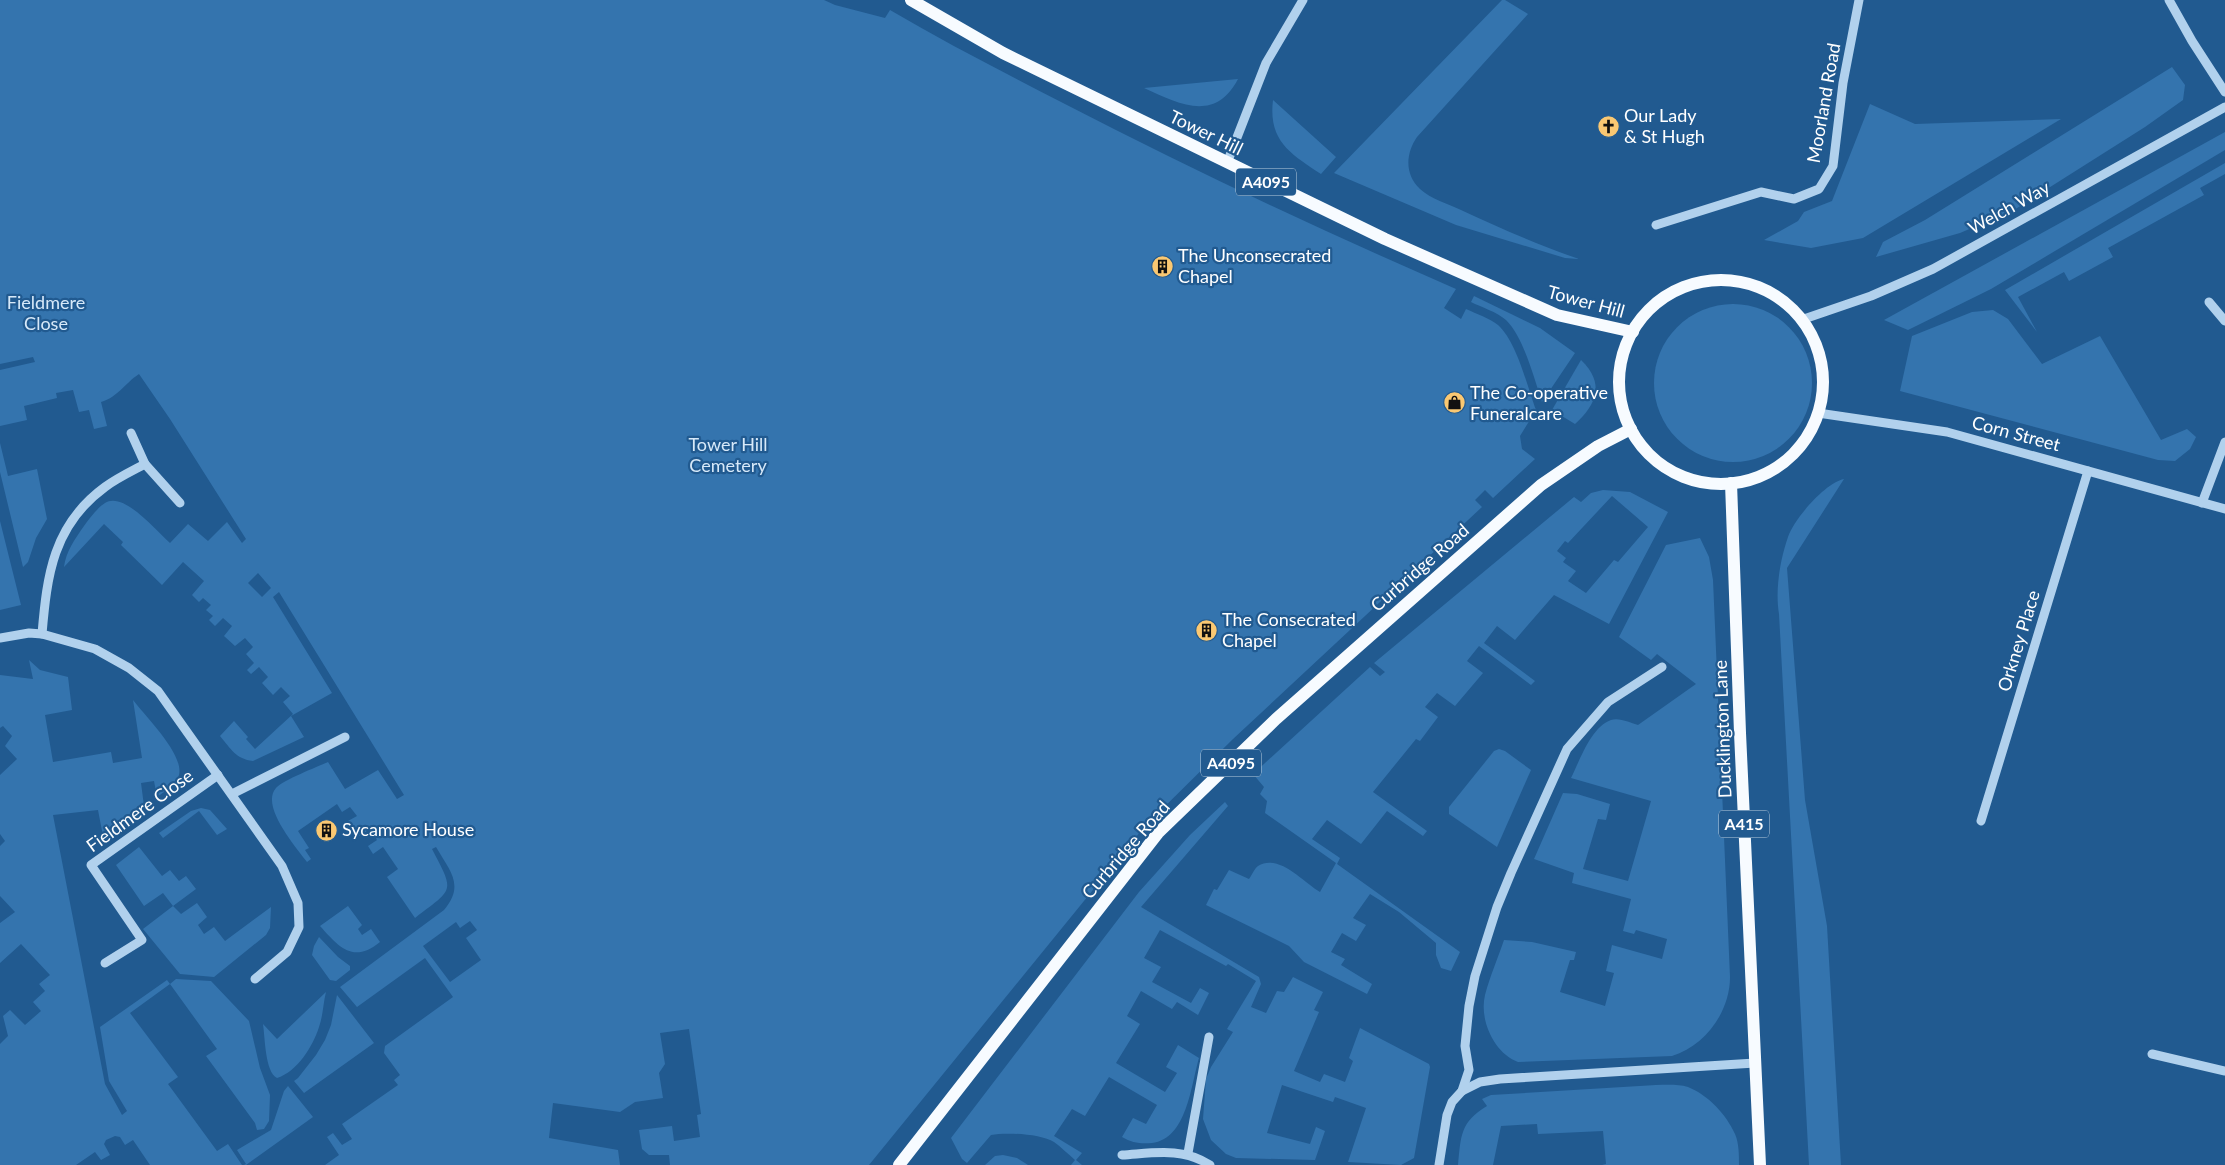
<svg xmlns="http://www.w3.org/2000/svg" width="2225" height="1165" viewBox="0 0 2225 1165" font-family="Lato,sans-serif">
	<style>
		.green { fill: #3474ae; fill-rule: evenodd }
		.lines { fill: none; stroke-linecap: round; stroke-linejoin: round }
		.minor { stroke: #b1d1ed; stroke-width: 9 }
		.major { stroke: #f7fbff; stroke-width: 12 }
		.labels { text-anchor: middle; stroke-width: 4.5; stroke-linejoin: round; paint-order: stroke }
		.shield { fill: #215a90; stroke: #bccede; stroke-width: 1 }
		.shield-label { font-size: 16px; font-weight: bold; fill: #fff }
		.street-label { font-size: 18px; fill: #fff; stroke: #215a90 }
		.poi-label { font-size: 18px; fill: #fff; stroke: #215a90; text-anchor: start }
		.park-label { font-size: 18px; fill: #d7e9f9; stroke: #215a90 }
	</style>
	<rect width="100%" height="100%" fill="#215a90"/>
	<g class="green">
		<path d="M 0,0 L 824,0 L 835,5 L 885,18 L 890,10 C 946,43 1005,73 1063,103 C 1192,170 1323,231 1456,289 L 1444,308 L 1461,319 L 1466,309 C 1477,314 1489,318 1498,325 C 1517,342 1527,386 1536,410 L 1520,436 L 1522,449 L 1535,459 L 1493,498 L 1485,490 L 1475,500 L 1482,507 L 1233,739 L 1145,826 L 869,1165 L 670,1165 L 669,1155 L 649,1155 L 642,1149 L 639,1130 L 672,1126 L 674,1141 L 700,1137 L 697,1115 L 701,1114 L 689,1029 L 660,1033 L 665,1064 L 659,1073 L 663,1098 L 635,1102 L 620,1112 L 553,1103 L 549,1138 L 618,1150 L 620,1165 L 325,1165 L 339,1155 L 327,1137 L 333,1133 L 342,1145 L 352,1139 L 342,1124 L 398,1085 L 394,1080 L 400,1075 L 384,1053 L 385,1046 L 453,997 L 425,958 L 357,1007 L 340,987 L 444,910 C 465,885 450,871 436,847 L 432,849 C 455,893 454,888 415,918 L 387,877 L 398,869 L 383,847 L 373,854 L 368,846 L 377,840 L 370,829 L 359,836 L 348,821 L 357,816 L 350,807 L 342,812 L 337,804 L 298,831 L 309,848 L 305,850 L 311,859 L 307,862 C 296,847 260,806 276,788 C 283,780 317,767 328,762 L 345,789 L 378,770 L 397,799 L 404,795 L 279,592 L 273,597 L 332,693 L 291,716 L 304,737 L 253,761 C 236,759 231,749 220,736 L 234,721 L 248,737 L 246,739 L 255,749 L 293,714 L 283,702 L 290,696 L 281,687 L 273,695 L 262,683 L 268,677 L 259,667 L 251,674 L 247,670 L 254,663 L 246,654 L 253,647 L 245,638 L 235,646 L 224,636 L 232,626 L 223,618 L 215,626 L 209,620 L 213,616 L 206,610 L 211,605 L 203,598 L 199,602 L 192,595 L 204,581 L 183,562 L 162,585 L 121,545 L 123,542 L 104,524 L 64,567 C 66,551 75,539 84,526 C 89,519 97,508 105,503 C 124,491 156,531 170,543 L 188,524 L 208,541 L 227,522 L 242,543 L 246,539 L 170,419 L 139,374 C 124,384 118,397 101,402 L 107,426 L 94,429 L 89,410 L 79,412 L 73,390 L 56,393 L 57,398 L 24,406 L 27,420 L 0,426 L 0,370 L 35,362 L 33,357 L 0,364 ZM 258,573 L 271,588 L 262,597 L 248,583 ZM 470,921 L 477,930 L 466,938 L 481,960 L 450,982 L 423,946 L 456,922 L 460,928 Z"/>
		<path d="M 1502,0 L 1505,0 L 1528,14 L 1417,137 C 1406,153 1404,174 1420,189 C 1431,199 1448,204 1461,210 C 1500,228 1538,245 1579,259 L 1565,258 L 1456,225 L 1334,173 Z"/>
		<polygon points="2172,67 2185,85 2183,100 2145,127 2014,210 1960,233 1876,257 1883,242 1925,220"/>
		<path d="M 1238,79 C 1215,123 1179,104 1144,88 Z"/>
		<path d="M 1273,100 L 1336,157 L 1321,174 C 1291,154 1268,141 1273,100 Z"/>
		<polygon points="1870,104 1915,124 2061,119 1863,238 1811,248 1764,240 1798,221 1804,212 1832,201"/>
		<polygon points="2225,132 2225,150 1991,289 1908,330 1884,320"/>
		<polygon points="2225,163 2225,174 2200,188 2204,195 2108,248 2113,257 2069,281 2064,272 2018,297 2037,332 2005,290"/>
		<path d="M 1474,296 L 1540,328 L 1575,353 L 1542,402 C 1534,378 1524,338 1506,320 C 1497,312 1481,307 1471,302 Z"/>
		<circle cx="1733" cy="383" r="79"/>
		<polygon points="1993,310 2008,319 2042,364 2100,336 2161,440 2187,429 2196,437 2190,449 2175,461 2158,460 1900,391 1912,336 1972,312"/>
		<path d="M 1581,360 C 1605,383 1597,404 1575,424 L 1552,410 Z"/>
		<polygon points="0,443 8,476 37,469 47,519 36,538 28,562 23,567 0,472"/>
		<path d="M 1844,479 L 1787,568 L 1805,800 L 1827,926 L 1841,1165 L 1809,1165 L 1779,614 C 1775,590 1780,560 1788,537 C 1794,519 1825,483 1844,479 Z"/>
		<path d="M 1603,490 L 1630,492 L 1668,512 L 1609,624 L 1554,595 L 1515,640 L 1497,626 L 1484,643 L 1535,681 L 1531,685 L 1479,646 L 1467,661 L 1483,673 L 1455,706 L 1437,693 L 1425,707 L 1438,717 L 1420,741 L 1416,739 L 1373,792 L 1427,831 L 1423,836 L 1387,811 L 1361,844 L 1327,820 L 1312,839 L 1340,858 L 1337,864 L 1460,952 L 1451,971 L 1441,968 L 1436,955 L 1436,943 L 1399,912 L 1370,894 L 1353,918 L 1366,925 L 1356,941 L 1342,933 L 1331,952 L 1345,959 L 1341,965 L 1372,984 L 1367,994 L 1304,962 L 1289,946 L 1206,905 L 1214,889 L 1217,890 L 1229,870 L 1249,879 C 1252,875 1254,869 1258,866 C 1279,853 1303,882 1320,892 L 1336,863 L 1265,813 L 1267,801 L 1260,794 L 1264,787 L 1253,774 L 1370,667 L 1380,676 L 1385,672 L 1374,663 L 1574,497 L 1581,502 L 1591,493 ZM 1612,496 L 1648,527 L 1618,562 L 1614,560 L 1586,593 L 1568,581 L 1576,571 L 1563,562 L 1566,558 L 1557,551 L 1565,541 L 1568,543 Z"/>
		<polygon points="0,521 21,605 0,610"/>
		<path d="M 1700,538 L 1709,557 L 1713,580 L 1730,977 C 1730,1012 1705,1046 1672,1056 L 1518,1062 C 1494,1053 1479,1020 1485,995 C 1490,976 1498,958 1504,940 L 1532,942 L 1576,952 L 1574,960 L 1570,960 L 1560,992 L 1605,1006 L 1614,973 L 1606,971 L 1612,945 L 1662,959 L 1667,939 L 1636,930 L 1634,934 L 1623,931 L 1631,899 L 1572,883 L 1574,873 L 1534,859 L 1563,793 L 1577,794 L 1610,804 L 1606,820 L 1598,819 L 1583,869 L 1628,881 L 1651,801 L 1571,778 C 1580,760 1591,727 1611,720 C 1619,717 1631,723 1638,725 L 1696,684 L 1657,654 L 1651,660 L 1619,637 L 1666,545 Z"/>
		<path d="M 29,660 L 40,670 L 68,677 L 72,710 L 45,715 L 53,762 L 111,752 L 113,763 L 142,758 L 133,700 C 146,717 184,754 179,775 C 176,785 164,792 157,797 L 154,781 L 141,783 L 144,806 L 103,836 L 98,810 L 53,815 L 105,1084 L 122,1115 L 127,1111 L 109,1081 L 100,1027 L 167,980 L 170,984 L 176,979 L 211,981 L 249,1021 L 260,1068 L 270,1095 L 269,1121 L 264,1129 L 257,1130 L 255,1123 L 206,1056 L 217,1049 L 170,984 L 130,1013 L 178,1077 L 168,1084 L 217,1151 L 228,1144 L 242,1165 L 150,1165 L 133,1140 L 125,1145 L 120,1137 L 115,1136 L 106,1140 L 104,1144 L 110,1155 L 101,1160 L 95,1152 L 76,1165 L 0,1165 L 0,1044 L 8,1036 L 3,1016 L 10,1010 L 25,1025 L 41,1011 L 33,1002 L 45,991 L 39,984 L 50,975 L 21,944 L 0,963 L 0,923 L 15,912 L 0,896 L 0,846 L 5,841 L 0,834 L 0,775 L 17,759 L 5,746 L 12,736 L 3,726 L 0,728 L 0,675 L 33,679 Z"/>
		<polygon points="1499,749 1505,751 1531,770 1497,847 1449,814 1449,807 1494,751"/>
		<path d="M 1225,802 L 1228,806 L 1141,907 L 1259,977 L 1261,984 L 1251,1007 L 1266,1013 L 1277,991 L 1284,992 L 1293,977 L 1323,992 L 1314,1010 L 1319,1012 L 1294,1071 L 1320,1082 L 1324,1074 L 1345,1082 L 1353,1061 L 1349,1058 L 1360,1028 L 1429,1064 L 1430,1067 L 1414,1158 L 1401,1165 L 1348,1162 L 1366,1108 L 1335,1097 L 1333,1102 L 1282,1085 L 1267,1133 L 1310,1144 L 1316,1127 L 1325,1131 L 1315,1160 L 1236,1158 L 1226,1154 L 1211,1140 L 1203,1119 L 1206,1079 L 1211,1067 L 1233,1032 L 1227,1029 L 1256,981 L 1228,964 L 1226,966 L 1160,930 L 1144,958 L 1161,967 L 1152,982 L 1191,1003 L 1200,988 L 1209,993 L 1198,1015 L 1177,1002 L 1172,1009 L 1141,991 L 1127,1016 L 1140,1024 L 1116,1063 L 1165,1092 L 1177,1073 L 1166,1067 L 1178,1045 L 1199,1058 C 1191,1085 1187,1139 1152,1143 C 1141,1144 1132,1143 1122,1137 L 1133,1118 L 1146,1124 L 1157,1105 L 1109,1077 L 1085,1116 L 1072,1109 L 1054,1136 L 1082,1153 L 1076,1160 L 1082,1165 L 1071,1165 L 1075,1160 C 1068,1154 1061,1147 1054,1142 C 1041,1134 1006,1132 991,1135 L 967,1163 L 962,1159 L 951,1138 L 1139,892 L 1190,835 Z"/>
		<polygon points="201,808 210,810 227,829 217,835 199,811 163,838 159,833 191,811"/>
		<polygon points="139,847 162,876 170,870 179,881 186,876 196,889 173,906 181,914 197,903 207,917 198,925 204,934 214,927 225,941 271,907 270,928 266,935 214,977 180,974 143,929 173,906 163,893 144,906 116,865"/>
		<path d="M 348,906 L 362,925 L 358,929 L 362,935 L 371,929 L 380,942 C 353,964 339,947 320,926 Z"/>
		<polygon points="319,937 338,957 350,966 350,970 336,981 330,980 312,955 314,946"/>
		<path d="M 326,992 C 323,1004 323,1016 319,1027 C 313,1046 297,1072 277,1078 C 265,1072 265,1037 263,1024 L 277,1039 Z"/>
		<polygon points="337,995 374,1043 304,1093 294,1081 298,1078 316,1055 325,1040 331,1025"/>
		<path d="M 1656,1085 C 1666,1085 1678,1084 1688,1087 C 1708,1095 1726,1114 1735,1134 C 1739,1143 1739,1155 1739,1165 L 1602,1165 L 1606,1164 L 1603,1131 L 1538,1134 L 1537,1124 L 1501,1126 L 1493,1165 L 1458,1165 C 1461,1136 1460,1122 1487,1106 L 1482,1099 L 1491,1095 Z"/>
		<polygon points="288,1086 313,1117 246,1165 244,1165 246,1164 237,1150 271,1130 284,1091"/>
		<polygon points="1003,1155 1017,1158 1028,1165 985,1165 995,1156"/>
	</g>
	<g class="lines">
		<g class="minor">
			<polyline points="2169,0 2192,41 2225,92"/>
			<polyline points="1227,163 1266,63 1303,0"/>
			<polyline points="1656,225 1761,192 1794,199 1819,189 1833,166 1843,83 1859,0"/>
			<polyline points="2209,302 2225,321"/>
			<polyline points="1801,320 1871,296 1933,269 2225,107"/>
			<polyline points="1818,413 1947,432 2225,509"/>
			<polyline points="131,433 145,464"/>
			<polyline points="2202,503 2225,442"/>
			<path d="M 42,634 C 47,575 53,525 105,487 C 117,478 132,471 145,464 L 180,503"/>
			<polyline points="0,638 29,633 42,634 95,649 129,668 158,691 282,866 298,903 299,927 287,952 255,979"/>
			<polyline points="232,794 345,737"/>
			<polyline points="1981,821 2088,471"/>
			<polyline points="105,963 142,940 91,865 218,775"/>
			<polyline points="2152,1054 2225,1071"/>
			<polyline points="1462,1091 1480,1082 1500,1079 1755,1063"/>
			<polyline points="1188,1153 1209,1037"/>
			<path d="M 1122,1155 C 1154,1153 1182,1147 1210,1165"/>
			<polyline points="1439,1165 1447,1115 1452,1102 1462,1091 1469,1070 1465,1046 1469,1006 1475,976 1497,907 1511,873 1567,749 1608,702 1662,667"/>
		</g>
		<g class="major">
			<polyline points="911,0 1003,53 1385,239 1557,315 1633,332"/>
			<circle cx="1721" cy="382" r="102"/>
			<polyline points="1731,483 1740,733 1760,1165"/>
			<polyline points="899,1165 1158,833 1276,719 1541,485 1598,446 1631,429"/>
		</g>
	</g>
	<defs>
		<symbol id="church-disc" viewBox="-11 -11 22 22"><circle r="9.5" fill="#fac872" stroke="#215a90"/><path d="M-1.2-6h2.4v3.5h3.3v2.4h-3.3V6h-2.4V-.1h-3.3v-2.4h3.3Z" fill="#111"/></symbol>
		<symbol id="building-disc" viewBox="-11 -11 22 22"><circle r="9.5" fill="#fac872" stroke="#215a90"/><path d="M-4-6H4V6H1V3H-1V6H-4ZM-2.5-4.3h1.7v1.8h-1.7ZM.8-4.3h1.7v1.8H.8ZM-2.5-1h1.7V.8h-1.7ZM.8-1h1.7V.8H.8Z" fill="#111"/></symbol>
		<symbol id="shop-disc" viewBox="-11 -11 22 22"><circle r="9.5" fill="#fac872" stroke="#215a90"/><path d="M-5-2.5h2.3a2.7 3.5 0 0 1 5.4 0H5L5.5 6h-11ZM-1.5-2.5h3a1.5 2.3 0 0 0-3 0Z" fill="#111"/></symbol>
	</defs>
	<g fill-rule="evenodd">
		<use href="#church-disc" x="1596" y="114" width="25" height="25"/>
		<use href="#building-disc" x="1150" y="254" width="25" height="25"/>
		<use href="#shop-disc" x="1442" y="390" width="25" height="25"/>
		<use href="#building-disc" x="1194" y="618" width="25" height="25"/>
		<use href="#building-disc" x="314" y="818" width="25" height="25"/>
	</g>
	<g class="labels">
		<g class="shield">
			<rect x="1236" y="168.5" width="60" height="27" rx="4"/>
			<rect x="1201" y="749.5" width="60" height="27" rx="4"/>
			<rect x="1719" y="810.5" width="50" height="27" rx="4"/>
		</g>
		<g class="shield-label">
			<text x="1266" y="188">A4095</text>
			<text x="1231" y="769">A4095</text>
			<text x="1744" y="830">A415</text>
		</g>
		<g class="street-label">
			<text transform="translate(1824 103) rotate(-80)" y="6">Moorland Road</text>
			<text transform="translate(1206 133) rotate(26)" y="6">Tower Hill</text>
			<text transform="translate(2009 208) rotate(-29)" y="6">Welch Way</text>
			<text transform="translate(1586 302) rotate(15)" y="6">Tower Hill</text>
			<text transform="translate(2016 434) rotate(15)" y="6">Corn Street</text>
			<text transform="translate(1420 568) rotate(-41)" y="6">Curbridge Road</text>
			<text transform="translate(2019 641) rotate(-73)" y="6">Orkney Place</text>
			<text transform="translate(1723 729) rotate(-92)" y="6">Ducklington Lane</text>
			<text transform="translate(140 811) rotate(-36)" y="6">Fieldmere Close</text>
			<text transform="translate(1126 850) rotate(-49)" y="6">Curbridge Road</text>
		</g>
		<g class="poi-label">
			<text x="1624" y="122">Our Lady<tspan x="1624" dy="21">&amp; St Hugh</tspan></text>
			<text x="1178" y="262">The Unconsecrated<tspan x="1178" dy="21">Chapel</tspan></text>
			<text x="1470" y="399">The Co-operative<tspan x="1470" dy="21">Funeralcare</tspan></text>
			<text x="1222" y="626">The Consecrated<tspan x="1222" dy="21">Chapel</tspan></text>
			<text x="342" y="836">Sycamore House</text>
		</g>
		<g class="park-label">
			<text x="46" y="309">Fieldmere<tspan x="46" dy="21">Close</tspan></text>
			<text x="728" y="451">Tower Hill<tspan x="728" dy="21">Cemetery</tspan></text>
		</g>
	</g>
</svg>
